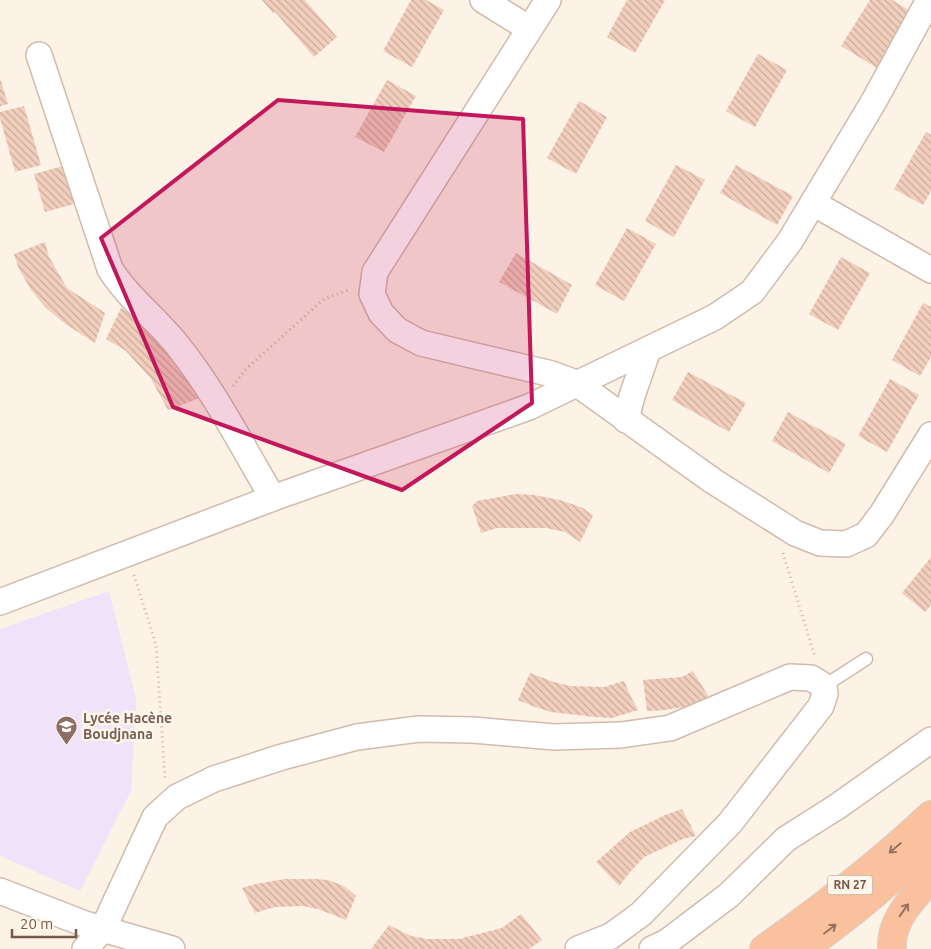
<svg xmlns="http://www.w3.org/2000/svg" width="931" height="949" viewBox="0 0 931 949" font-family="Ubuntu,sans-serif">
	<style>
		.education { fill: #efe2f9 }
		.building { fill: url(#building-back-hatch) }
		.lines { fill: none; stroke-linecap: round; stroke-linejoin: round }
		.service-casing { stroke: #d0bbae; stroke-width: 15 }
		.minor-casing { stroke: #d0bbae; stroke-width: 28 }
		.trunk-casing { stroke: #d9d0cc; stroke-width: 30 }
		.path { stroke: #d7b2a0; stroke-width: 3; stroke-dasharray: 1 4; stroke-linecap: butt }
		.service { stroke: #fff; stroke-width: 12 }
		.minor { stroke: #fff; stroke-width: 25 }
		.trunk { stroke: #f9c19d; stroke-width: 28 }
		.oneway { stroke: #97725f }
		.marked { fill: #c2185b; fill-opacity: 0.2; stroke: #c2185b; stroke-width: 4; stroke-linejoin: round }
		.labels { text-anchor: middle; stroke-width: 5; stroke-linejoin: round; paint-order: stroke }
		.shield { fill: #fff6ec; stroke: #9f877b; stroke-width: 1 }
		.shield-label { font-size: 12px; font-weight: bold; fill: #76574a }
		.education-label { font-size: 14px; font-weight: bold; fill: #785e54; stroke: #fff6ec; text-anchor: start }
	</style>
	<defs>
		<pattern id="building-back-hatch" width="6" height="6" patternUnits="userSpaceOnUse" patternTransform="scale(1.25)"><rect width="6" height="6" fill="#f2cfbd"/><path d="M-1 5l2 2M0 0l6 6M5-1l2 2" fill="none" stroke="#c9ab9c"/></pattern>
	</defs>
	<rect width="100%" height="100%" fill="#fcf2e5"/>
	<polygon class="education" points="109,591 136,699 131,791 80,891 0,856 0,629"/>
	<g class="building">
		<polygon points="262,0 305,0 337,37 314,57 275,12 273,13"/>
		<polygon points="411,0 426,0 444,10 412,67 383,51"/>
		<polygon points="627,0 665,0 635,53 607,37"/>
		<polygon points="870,0 892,0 912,12 877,68 841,46"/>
		<polygon points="758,54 787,70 755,127 726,111"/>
		<polygon points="0,78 8,104 0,106"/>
		<polygon points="387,80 416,96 384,152 355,137"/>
		<polygon points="579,101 607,117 576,174 547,158"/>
		<polygon points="24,106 41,165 15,172 0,118 0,112"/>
		<polygon points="926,132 931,135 931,191 923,205 894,189"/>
		<polygon points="676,165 705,180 674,237 645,221"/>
		<polygon points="736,165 793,196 777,225 720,193"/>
		<polygon points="63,166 74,204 45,212 34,174"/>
		<polygon points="627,228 656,244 624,301 595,285"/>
		<polygon points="45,242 49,257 67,288 105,313 95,343 64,323 45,307 31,290 18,267 14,254"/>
		<polygon points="516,253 572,285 557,314 499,282"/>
		<polygon points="841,257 870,273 838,330 809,314"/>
		<polygon points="923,303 931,307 931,357 920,376 892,360"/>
		<polygon points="121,308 143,322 161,340 200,398 168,410 151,379 126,351 106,339"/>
		<polygon points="688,372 746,403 729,432 672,400"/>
		<polygon points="890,379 919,395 887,452 858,436"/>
		<polygon points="788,412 846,444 829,473 772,441"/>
		<polygon points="516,494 534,495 560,500 583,508 593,516 580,542 565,532 546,528 497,528 481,533 472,506 477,501"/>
		<polygon points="931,557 931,605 925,612 902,593"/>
		<polygon points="693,671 709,697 696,704 684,707 665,710 647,711 643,680 682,677"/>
		<polygon points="530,673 554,682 570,686 604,687 624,681 631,697 638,710 612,718 595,717 551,712 535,707 518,700"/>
		<polygon points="682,809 696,836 683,839 644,857 631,871 619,886 596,862 630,832 665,815"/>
		<polygon points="284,879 316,879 328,880 344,886 356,896 346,920 318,909 303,906 275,907 255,913 242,888 256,884"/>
		<polygon points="521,914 542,940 529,949 371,949 389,925 411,936 427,939 459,939 502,928"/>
	</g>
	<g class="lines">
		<defs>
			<polyline id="service" points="824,686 866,659"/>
			<g id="minor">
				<polyline points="483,0 528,28"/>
				<polyline points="548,0 375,272 372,294 381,313 397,330 421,343 552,374 576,383 713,481 795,533 820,543 846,544 866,535 882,514 931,435"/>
				<path d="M 39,55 L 110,269 C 129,299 157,319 178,346 C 215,392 243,448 273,498"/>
				<polyline points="813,203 931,270"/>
				<polyline points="626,420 632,396 648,350"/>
				<polyline points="0,602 273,498 529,407 715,317 752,292 790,241 874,101 929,0"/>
				<polyline points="0,891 85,924 172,949"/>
				<polyline points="85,949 103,929 155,817 177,797 214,779 282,757 357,737 419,729 473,730 554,737 621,735 670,728 790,677 811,678 824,686 825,694 821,706 730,823 641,914 611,936 578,949"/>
				<polyline points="652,949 667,942 729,895 786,839 838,806 931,740"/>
			</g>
			<g id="trunk">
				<path d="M 764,949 C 822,908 879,864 931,815"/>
				<polyline points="804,949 855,910 931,846"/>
				<path d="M 892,949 C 890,920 913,898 931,878"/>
			</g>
		</defs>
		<use href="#service" class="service-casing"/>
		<use href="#minor" class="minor-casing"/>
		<use href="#trunk" class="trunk-casing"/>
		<g class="path">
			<polyline points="233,386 245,370 324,299 351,289"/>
			<polyline points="783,553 815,657"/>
			<polyline points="134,575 156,645 165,778"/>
		</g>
		<use href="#service" class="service"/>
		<use href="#minor" class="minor"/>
		<use href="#trunk" class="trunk"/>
	</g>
	<defs><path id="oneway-shaft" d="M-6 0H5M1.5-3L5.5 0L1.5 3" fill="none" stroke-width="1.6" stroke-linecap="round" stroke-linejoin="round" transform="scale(1.25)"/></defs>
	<g class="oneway">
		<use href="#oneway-shaft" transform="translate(895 848) rotate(140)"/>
		<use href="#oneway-shaft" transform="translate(904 910) rotate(-55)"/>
		<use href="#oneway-shaft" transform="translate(830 929) rotate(-37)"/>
	</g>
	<path class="marked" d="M 278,100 L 523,119 L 532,403 L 402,490 L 173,407 L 101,238 Z"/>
	<defs>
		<symbol id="school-pin" viewBox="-11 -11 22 30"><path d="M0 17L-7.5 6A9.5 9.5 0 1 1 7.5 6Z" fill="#8d6e63" stroke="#fff6ec"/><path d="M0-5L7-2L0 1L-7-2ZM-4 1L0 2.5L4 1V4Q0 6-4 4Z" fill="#fff"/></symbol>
	</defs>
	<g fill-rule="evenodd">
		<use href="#school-pin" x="54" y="714" width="25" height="34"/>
	</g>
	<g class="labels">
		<rect class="shield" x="827.5" y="875.5" width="45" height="19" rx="4"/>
		<g class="shield-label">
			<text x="850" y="889">RN 27</text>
		</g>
		<g class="education-label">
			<text x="83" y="723">Lycée Hacène<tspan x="83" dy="16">Boudjnana</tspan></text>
		</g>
	</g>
	<path d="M12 929v8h64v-8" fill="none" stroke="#76574a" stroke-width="2.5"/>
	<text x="20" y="929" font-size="15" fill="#76574a" stroke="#fff6ec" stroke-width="4" paint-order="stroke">20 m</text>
</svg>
